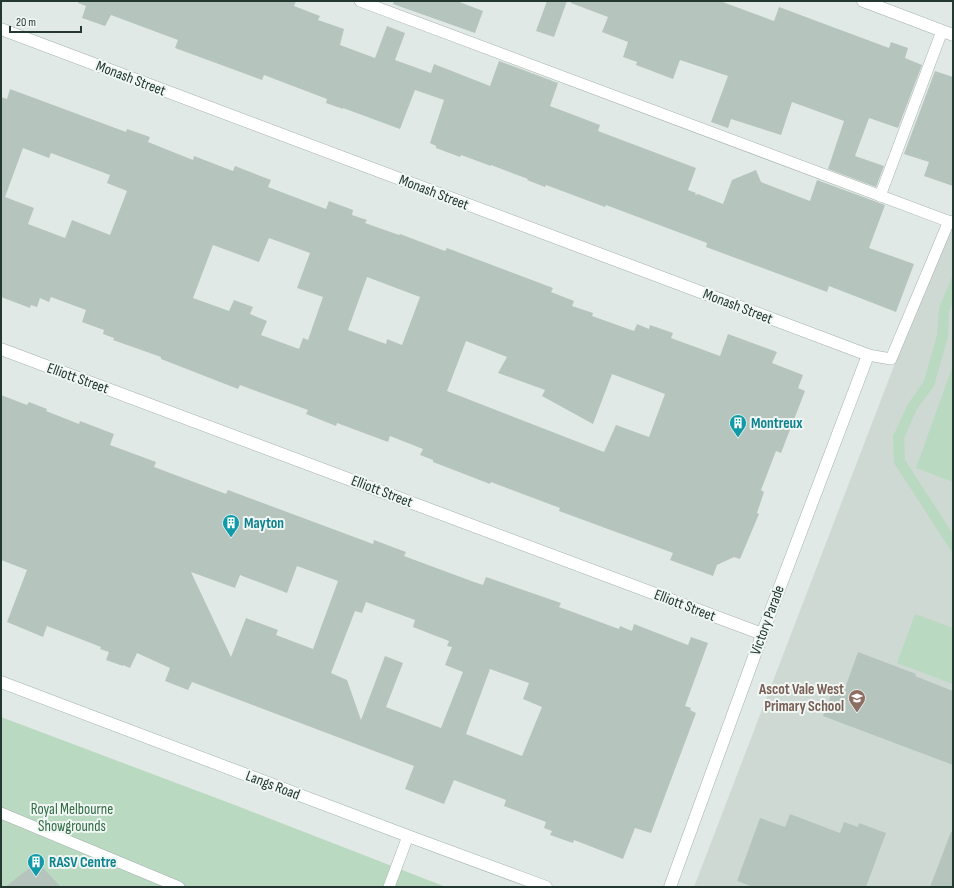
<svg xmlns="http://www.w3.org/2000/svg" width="954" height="888" viewBox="0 0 954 888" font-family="'Sofia Sans Condensed',sans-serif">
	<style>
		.built { fill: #ced9d4 }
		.green { fill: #bad9c1 }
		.building { fill: #b6c4be; fill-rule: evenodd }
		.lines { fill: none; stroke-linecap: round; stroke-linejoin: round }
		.service-casing { stroke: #a3b0ab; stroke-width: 12 }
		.minor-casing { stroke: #a3b0ab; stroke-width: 13 }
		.secondary-casing { stroke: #a0b4ac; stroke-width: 13 }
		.service { stroke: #fff; stroke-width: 11 }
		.minor { stroke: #fff; stroke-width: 12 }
		.secondary { stroke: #fff; stroke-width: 12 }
		.labels { text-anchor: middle; stroke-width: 4; stroke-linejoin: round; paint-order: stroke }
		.street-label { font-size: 15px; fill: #223831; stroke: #f0f6f3 }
		.culture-label { font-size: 15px; font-weight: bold; fill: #0d838f; stroke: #f0f6f3; text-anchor: start }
		.education-label { font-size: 15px; font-weight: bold; fill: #785e54; stroke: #f0f6f3; text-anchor: end }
		.park-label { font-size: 15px; fill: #306b44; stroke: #f0f6f3 }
	</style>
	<rect width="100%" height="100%" fill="#e0e9e5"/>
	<polygon class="built" points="950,220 953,222 953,887 694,887"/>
	<g class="green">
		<polygon points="952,277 953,302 949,311 948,337 934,386 917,409 904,438 905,460 953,534 953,554 894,463 893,436 908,404 924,381 937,335 939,308"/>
		<polygon points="953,365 953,482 916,468"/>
		<polygon points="915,614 953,628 953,684 897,663"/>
		<polygon points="1,717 240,807 446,887 1,887"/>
	</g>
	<g class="building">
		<polygon points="79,1 296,1 294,6 320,16 318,20 344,29 340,45 375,58 387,26 405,33 395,60 431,73 434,64 490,86 499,61 558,83 550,106 600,125 598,131 696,168 688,190 696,193 695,195 698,194 723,204 732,180 756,170 761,182 810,201 817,180 885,205 869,248 914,264 896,312 829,286 827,292 706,247 707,243 606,205 605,207 546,185 545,187 527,180 528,179 491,165 491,166 461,155 460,157 436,148 436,146 430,143 444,100 415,90 400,129 343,108 343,109 326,103 327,99 264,75 262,80 175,48 178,40 111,15 105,26 82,18 86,6 78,3"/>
		<polygon points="394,1 457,1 483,11 475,33 393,4"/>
		<polygon points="547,1 567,1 554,37 536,31"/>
		<polygon points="571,1 720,1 774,21 779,7 889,48 891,42 908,48 905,58 922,65 898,128 869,118 855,156 884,166 876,187 828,169 844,121 792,102 781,135 731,119 728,128 711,122 728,76 680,60 673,79 636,65 637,62 623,57 628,42 602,32 608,17 571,3"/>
		<polygon points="935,71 953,77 953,186 924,176 929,162 904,154"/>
		<path d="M 10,89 L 126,132 L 127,129 L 150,137 L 148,142 L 193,160 L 194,156 L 233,171 L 235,166 L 271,180 L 268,187 L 326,209 L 329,201 L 353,210 L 352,215 L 367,220 L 365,223 L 399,235 L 400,234 L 445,251 L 447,248 L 553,288 L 551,292 L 574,301 L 572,306 L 593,313 L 592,316 L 634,331 L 637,324 L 649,329 L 650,325 L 673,333 L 671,338 L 720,356 L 728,334 L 777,352 L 772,363 L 803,375 L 798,388 L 805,391 L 781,453 L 776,451 L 761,490 L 764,492 L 757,513 L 759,514 L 740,559 L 734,557 L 717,565 L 713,576 L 670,560 L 673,553 L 559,511 L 560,508 L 491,482 L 490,484 L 433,462 L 433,460 L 420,455 L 423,449 L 390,436 L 388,442 L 337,423 L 336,426 L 306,414 L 308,410 L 240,385 L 238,389 L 161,359 L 161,357 L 113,340 L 114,338 L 103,334 L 104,330 L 82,322 L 86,310 L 51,297 L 49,302 L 40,298 L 37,307 L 31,305 L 30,308 L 1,297 L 1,97 L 7,99 ZM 23,148 L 49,158 L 51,153 L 110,175 L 107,183 L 127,191 L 110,235 L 72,220 L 65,238 L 28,224 L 34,208 L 5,197 ZM 269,238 L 310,253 L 297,288 L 323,297 L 308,340 L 303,338 L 299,349 L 261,335 L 267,321 L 250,314 L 253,307 L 234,300 L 229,311 L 193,298 L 213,245 L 259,262 ZM 367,277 L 420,297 L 402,345 L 387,339 L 386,344 L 348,330 ZM 466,341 L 507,357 L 498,373 L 545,390 L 542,396 L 593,424 L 612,374 L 665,394 L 649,437 L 616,425 L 604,452 L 447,391 Z"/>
		<path d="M 1,395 L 27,405 L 29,402 L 47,409 L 46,411 L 79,424 L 80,421 L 114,434 L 110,445 L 156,462 L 154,467 L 226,494 L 228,490 L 373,544 L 374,540 L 406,552 L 404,556 L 474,582 L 483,585 L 486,577 L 561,603 L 559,607 L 619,629 L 620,626 L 632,631 L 634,624 L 688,645 L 691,637 L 708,643 L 685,706 L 691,708 L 690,710 L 696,713 L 651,833 L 635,828 L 623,859 L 574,840 L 573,843 L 550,835 L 552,831 L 544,828 L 546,822 L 504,806 L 506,800 L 454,780 L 444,804 L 405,789 L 414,766 L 192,682 L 188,690 L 165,681 L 170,668 L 137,653 L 130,668 L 123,665 L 123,666 L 106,660 L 109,652 L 100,649 L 101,647 L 47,626 L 43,637 L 7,622 L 27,570 L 1,560 ZM 297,566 L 338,581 L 313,649 L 276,635 L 278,630 L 246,618 L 231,657 L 191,572 L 235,588 L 240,575 L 287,593 ZM 366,602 L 415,620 L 413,627 L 449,641 L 447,646 L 452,647 L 445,665 L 463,672 L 441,728 L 386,707 L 403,663 L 385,656 L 361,720 L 347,680 L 331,673 L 355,611 L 362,613 ZM 490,669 L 529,683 L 523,699 L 542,707 L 522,756 L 466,734 Z"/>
		<polygon points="858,652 916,674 915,676 953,691 953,765 823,716 834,687 844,691"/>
		<polygon points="790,814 840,833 844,822 858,827 859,823 886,833 866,887 753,887 737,881 760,818 785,827"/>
		<polygon points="951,832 953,832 953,887 930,887"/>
		<polygon points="37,866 43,868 61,887 5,887 31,867"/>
	</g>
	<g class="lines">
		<defs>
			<g id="service">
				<polyline points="360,1 953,223"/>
				<polyline points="880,196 942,31"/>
				<polyline points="868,355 891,359 949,221"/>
				<polyline points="1,813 179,887"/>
				<polyline points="389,887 408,836"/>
			</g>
			<g id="minor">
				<polyline points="863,1 953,35"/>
				<polyline points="1,29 868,355 770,613 670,887"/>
				<polyline points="1,349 762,634"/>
			</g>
			<polyline id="secondary" points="1,682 408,836 546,887"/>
		</defs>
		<use href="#service" class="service-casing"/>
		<use href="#minor" class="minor-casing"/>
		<use href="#secondary" class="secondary-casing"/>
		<use href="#service" class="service"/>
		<use href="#minor" class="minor"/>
		<use href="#secondary" class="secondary"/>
	</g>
	<defs>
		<symbol id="building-pin" viewBox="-11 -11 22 30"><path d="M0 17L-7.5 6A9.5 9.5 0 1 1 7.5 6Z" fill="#0f9aa8" stroke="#f0f6f3"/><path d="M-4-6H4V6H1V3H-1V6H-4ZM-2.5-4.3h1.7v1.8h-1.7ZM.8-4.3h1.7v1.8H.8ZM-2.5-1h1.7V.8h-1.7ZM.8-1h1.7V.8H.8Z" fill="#fff"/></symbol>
		<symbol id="school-pin" viewBox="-11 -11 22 30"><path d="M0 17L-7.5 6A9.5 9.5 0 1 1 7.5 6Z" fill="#8d6e63" stroke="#f0f6f3"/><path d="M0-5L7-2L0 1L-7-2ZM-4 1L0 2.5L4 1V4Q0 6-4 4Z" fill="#fff"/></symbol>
	</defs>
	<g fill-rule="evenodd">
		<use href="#building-pin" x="728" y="413" width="20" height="27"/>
		<use href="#building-pin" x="221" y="513" width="20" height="27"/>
		<use href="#school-pin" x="847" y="688" width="20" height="27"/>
		<use href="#building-pin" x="26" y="852" width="20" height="27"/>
	</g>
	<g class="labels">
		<g class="street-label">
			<text transform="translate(131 78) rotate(21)" y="5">Monash Street</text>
			<text transform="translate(434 192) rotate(21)" y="5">Monash Street</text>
			<text transform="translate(738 306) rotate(21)" y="5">Monash Street</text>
			<text transform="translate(78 378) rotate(20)" y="5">Elliott Street</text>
			<text transform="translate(382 491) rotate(21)" y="5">Elliott Street</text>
			<text transform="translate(685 605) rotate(21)" y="5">Elliott Street</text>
			<text transform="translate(767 620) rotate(-70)" y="5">Victory Parade</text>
			<text transform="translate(273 785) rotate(21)" y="5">Langs Road</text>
		</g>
		<g class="culture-label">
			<text x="751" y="428">Montreux</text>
			<text x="244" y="528">Mayton</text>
			<text x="49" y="867">RASV Centre</text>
		</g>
		<g class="education-label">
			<text x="844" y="694">Ascot Vale West<tspan x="844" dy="17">Primary School</tspan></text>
		</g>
		<g class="park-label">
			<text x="72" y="814">Royal Melbourne<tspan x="72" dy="17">Showgrounds</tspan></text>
		</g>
	</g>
	<rect width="954" height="888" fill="none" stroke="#223831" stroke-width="4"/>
	<path d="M10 26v6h71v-6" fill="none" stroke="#223831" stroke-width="2"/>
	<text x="16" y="26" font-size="12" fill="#223831" stroke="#f0f6f3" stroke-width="3" paint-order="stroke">20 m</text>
</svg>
